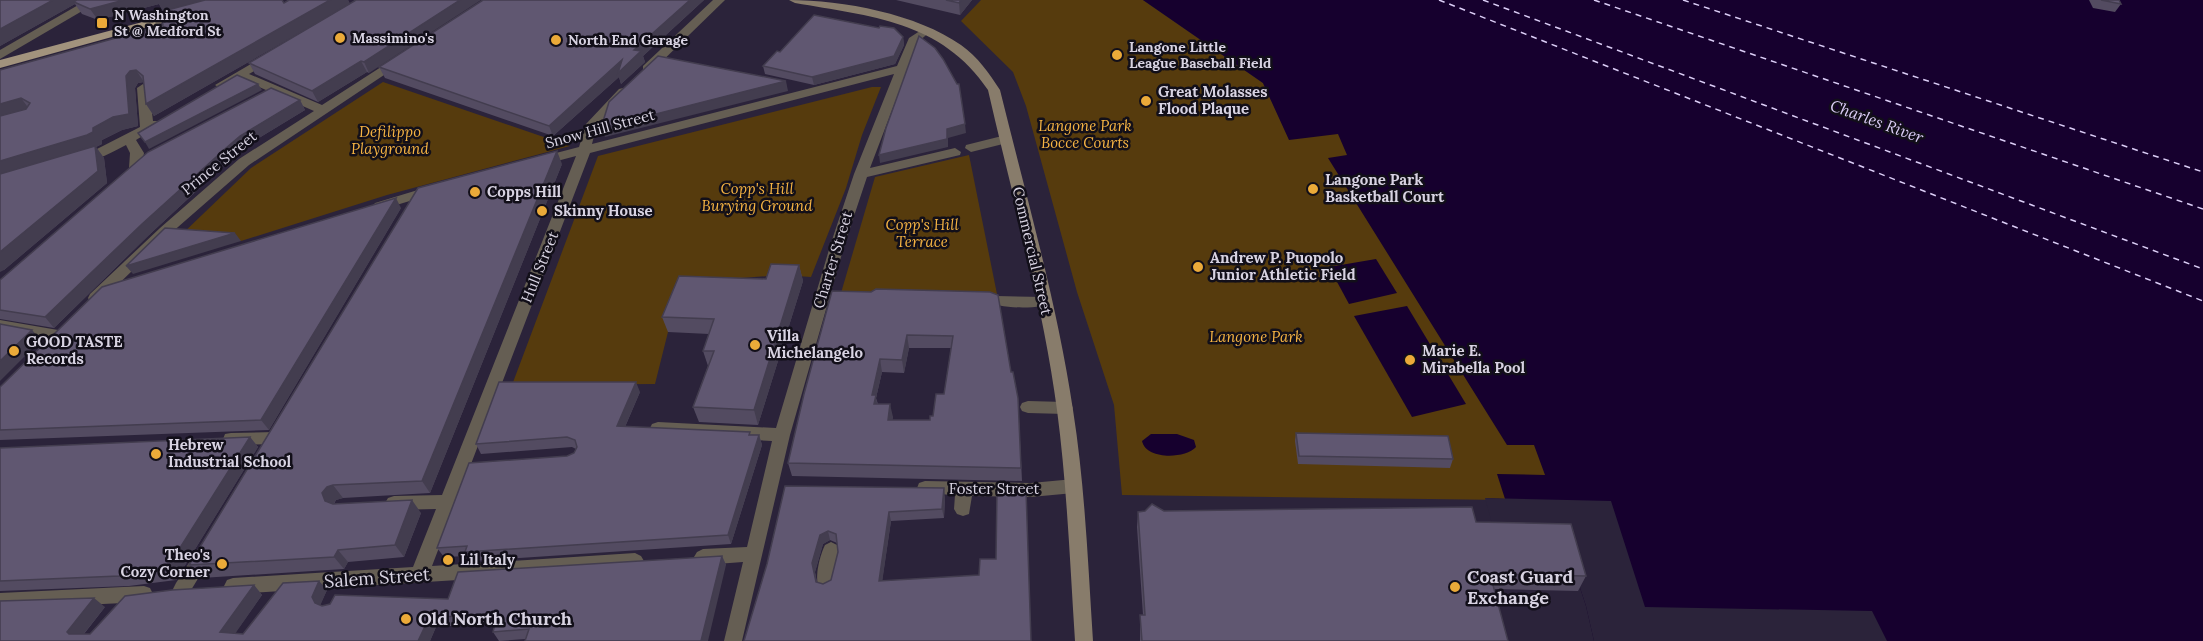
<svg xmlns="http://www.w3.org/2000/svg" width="2203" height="641" viewBox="0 0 2203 641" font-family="Lora,serif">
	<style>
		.green { fill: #563b0d }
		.water { fill: #16002e }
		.pier { fill: #2b233a }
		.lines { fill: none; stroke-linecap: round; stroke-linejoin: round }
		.ferry { stroke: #dbcdf6; stroke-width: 1.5; stroke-dasharray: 6 5; stroke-linecap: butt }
		.street { fill: #655e53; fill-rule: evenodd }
		.secondary { fill: #887c6b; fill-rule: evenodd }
		.primary { fill: #a2937d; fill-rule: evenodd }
		.wall { fill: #534b61; fill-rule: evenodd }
		.shaded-wall { fill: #433d4f }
		.building { fill: #605771; stroke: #433d4f; stroke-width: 1.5; fill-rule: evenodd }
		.poi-dot { fill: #ebaa39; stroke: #120f19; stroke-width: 2 }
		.labels { text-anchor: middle; stroke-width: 5; stroke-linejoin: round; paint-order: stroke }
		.far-poi-label { font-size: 14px; font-weight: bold; fill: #d8d3e2; stroke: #120f19; text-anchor: start }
		.poi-label { font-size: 15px; font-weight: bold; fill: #d8d3e2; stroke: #120f19; text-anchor: start }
		.park-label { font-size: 15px; font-style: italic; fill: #f6b443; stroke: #120f19 }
		.street-label { font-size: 15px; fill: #d8d3e2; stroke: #120f19 }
		.water-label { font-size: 16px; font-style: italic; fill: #dbcdf6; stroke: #120f19 }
		.near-poi-label { font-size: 18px; font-weight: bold; fill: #d8d3e2; stroke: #120f19; text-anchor: start }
		.near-street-label { font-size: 18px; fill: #d8d3e2; stroke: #120f19 }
	</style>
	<rect width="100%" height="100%" fill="#2b233a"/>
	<g class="green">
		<polygon points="981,0 1143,0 1263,83 1289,139 1360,130 1581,501 1122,495 1114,405 1077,292 1026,106 1013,72 961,21"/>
		<polygon points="383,82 570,146 387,195 241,241 179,237 251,168"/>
		<polygon points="872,87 881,87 862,135 846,188 811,277 783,275 741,278 668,332 655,384 512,385 598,156"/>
		<polygon points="969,155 998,299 841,293 875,177"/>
	</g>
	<g class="water">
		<polygon points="1143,0 2203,0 2203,641 1594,641 1586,606 1564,539 1485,498 1505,499 1497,474 1545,475 1534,445 1507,445 1482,405 1328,158 1347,155 1338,134 1289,140 1263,83"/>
		<polygon points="1376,259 1397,293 1349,304 1329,267"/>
		<polygon points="1407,306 1466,404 1412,417 1354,316"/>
		<path d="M 1151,434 L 1177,434 L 1194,440 L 1196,447 C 1185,459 1146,460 1142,441 Z"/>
	</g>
	<polygon class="pier" points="1485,498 1611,501 1645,607 1872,611 1887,641 1594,641 1586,606 1564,539 1496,538"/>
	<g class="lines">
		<g class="ferry">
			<polyline points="1439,0 2203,301"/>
			<polyline points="1483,0 2203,269"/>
			<polyline points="1594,0 2203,209"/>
			<polyline points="1683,0 2203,172"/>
		</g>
		<g class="street">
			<polygon points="87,0 101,0 0,59 0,50"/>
			<polygon points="713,0 725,0 651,72 643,72 643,66"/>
			<polygon points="926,27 932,30 918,42 870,168 955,148 961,152 960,155 867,177 845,243 790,435 742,641 724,641 743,562 703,565 697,562 694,557 697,552 703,549 747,547 772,441 658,434 652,432 650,428 652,424 658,422 776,428 831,243 854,174 894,74 590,153 432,566 635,553 641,556 644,561 641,566 635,569 233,594 227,592 224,586 227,580 233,578 413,567 436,509 394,510 388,508 385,503 388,498 394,496 442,495 576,156 542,165 535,161 537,158 579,147 586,124 619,89 623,88 629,92 596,128 592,144 897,66 909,38"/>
			<polygon points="268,54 272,55 272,61 249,74 322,105 395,58 399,57 405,61 249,165 170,234 100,302 90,302 88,298 90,294 160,228 239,159 314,111 241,79 221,89 215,85"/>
			<path d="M 143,84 L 149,88 L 153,121 L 160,121 L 162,124 L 136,140 L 144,153 L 141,171 L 136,172 L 129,168 L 130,153 L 126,145 C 112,152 91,165 75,161 L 73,158 L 75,155 L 97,149 L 140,127 L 137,88 Z"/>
			<polygon points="1006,135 1011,136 1012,139 1011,142 971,152 965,148 966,145"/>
			<polygon points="431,186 436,187 438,190 436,193 380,210 373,206 375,203"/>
			<path d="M 996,296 L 1044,297 L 1051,302 C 1045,310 995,309 989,301 Z"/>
			<polygon points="0,320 58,330 63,332 66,336 63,340 58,342 0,330"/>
			<polygon points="1028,401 1065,402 1071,404 1073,408 1071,412 1065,414 1028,413 1022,411 1020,407 1022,403"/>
			<polygon points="275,432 281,433 283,438 281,443 275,444 231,445 225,444 223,439 225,434 231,433"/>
			<polygon points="1074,479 1080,481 1082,486 1080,491 1074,493 1031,497 972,496 969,514 963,516 957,514 954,509 955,495 919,493 917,488 919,483 925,481 1031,483"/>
			<path d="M 831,542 L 837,545 C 842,555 836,577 831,588 L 825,590 L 819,588 C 814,577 820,555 825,545 Z"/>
			<polygon points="204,546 210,549 213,554 210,559 188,595 182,597 176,595 173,589 176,583 198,549"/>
			<polygon points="144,586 150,588 153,594 150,600 144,602 0,609 0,593"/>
		</g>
		<path class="secondary" d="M 789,0 C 843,0 917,14 961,45 C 978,57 989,73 1000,90 C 1026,196 1057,302 1073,410 C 1085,486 1088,564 1093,641 L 1075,641 C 1070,564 1067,486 1057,410 C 1043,304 1012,195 988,90 C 942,21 870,16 795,3 Z"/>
		<polygon class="primary" points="180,12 184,13 184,17 0,68 0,60"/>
	</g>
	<g class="wall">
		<polygon points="0,0 285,2 289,0 348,0 350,4 154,116 146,104 144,82 138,83 135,88 138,126 122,130 102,140 102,144 96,147 104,158 107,183 4,270 0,70 163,25 163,11 159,4 98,20 82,14 75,4 0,46"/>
		<polygon points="364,0 369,73 367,72 318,102 255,74 249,63"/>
		<polygon points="483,0 704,0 643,56 645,62 621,84 619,77 553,136 385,78 379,67"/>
		<polygon points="896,0 972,0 960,15"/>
		<polygon points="2089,0 2119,0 2121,4 2115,12 2093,8"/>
		<polygon points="903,37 904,45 895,64 814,85 765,74 763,66 780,52"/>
		<polygon points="300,100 305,110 246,146 232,158 149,235 54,328 0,319 0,280"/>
		<polygon points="562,164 430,493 343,498 336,500 334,504 421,513 404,557 348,562 344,569 201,578 189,565"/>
		<polygon points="401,208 269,430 0,440 0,387"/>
		<polygon points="799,265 803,281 758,425 699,422 693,407 708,366 703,351 709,334 668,332 662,317 766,279"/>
		<path d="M 876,289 L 1011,372 L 1018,398 L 1022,481 L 792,476 L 788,463 L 871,292 ZM 909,348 L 951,348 L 944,394 L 933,416 L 930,420 L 892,420 L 893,417 L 878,404 L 876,398 L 882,372 L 904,373 Z"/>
		<polygon points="640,392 625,427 759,435 762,445 731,544 472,561 468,556 444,557 437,548 567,456 574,453 576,449 572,447 481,454 476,444"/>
		<polygon points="1296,433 1453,459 1450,468 1298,464 1295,441"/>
		<polygon points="250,437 258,447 176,580 129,586 0,591 0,448"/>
		<path d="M 785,486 L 945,497 L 944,518 L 891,521 L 882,581 L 1031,641 L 744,641 L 767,564 ZM 830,540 L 837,543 L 838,552 L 831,580 L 823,584 L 817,582 L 815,572 L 823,544 Z"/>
		<polygon points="1164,511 1476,522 1586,576 1578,591 1494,589 1508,641 1140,641 1140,615 1143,615 1137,527 1138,512"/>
		<polygon points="722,556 726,565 526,639 499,641 493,632 495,623 436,627 430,641 0,641 105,607 84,634 90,634 254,585 262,595 235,633 243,634 319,581 327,590 320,605 322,606 448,599"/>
	</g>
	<g class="shaded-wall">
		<polygon points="53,0 83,0 74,2 75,4 0,46 0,29"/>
		<polygon points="124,0 213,0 164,13 159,4 98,20 90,9"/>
		<polygon points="330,0 348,0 350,4 154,116 146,104"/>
		<polygon points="460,0 481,0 369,73 364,62"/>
		<polygon points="690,0 704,0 643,56 645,62 621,84 619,77 553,136 549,126"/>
		<polygon points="961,0 972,0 960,15 959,3"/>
		<polygon points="903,37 904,45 895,64 814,85 812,77"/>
		<polygon points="361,61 367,72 318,102 312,91"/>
		<polygon points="136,70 144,82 138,83 135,88 138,126 122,130 102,140 102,144 96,147 104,158 107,183 4,270 0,272 0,161 93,128 130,71"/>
		<polygon points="786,81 788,91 605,137 601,128"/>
		<polygon points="258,84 262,90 149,149 145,142"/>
		<polygon points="21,98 30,110 0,119 0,104"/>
		<polygon points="300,100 305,110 246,146 232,158 149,235 54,328 45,317 142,224 226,148 240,136"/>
		<polygon points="965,124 966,133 948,138 948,147 880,163 879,155 947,129"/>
		<polygon points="557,151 562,164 430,493 422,481"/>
		<polygon points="396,198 401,208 269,430 261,420"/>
		<polygon points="235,233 241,241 133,274 126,266"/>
		<polygon points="799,265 803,281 758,425 754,410"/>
		<polygon points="32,330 41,340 0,381 0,361"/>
		<polygon points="907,335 909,348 904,373 902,360"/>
		<polygon points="880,359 882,372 876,398 878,408 877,416 872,395"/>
		<polygon points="636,382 640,392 621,436 617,426"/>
		<polygon points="890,404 893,417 891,432 888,420"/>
		<polygon points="759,435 762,445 731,544 728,535"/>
		<polygon points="250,437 258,447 176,580 166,570"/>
		<polygon points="333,485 343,498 336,500 332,506 325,501 322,493 327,487"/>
		<polygon points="944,488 945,497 944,518 942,509"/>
		<polygon points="412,500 421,513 404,557 395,545"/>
		<polygon points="889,512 891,521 881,590 879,581"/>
		<polygon points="828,531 830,540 823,544 815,572 818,590 816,582 812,563 820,535"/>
		<polygon points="338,550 348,562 344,569 334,557"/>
		<polygon points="722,556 726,565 708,641 701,641"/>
		<polygon points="319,581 327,590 320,606 315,603 312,597"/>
		<polygon points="254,585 262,595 230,641 220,632"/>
		<polygon points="94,598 105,607 78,641 67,632"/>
		<polygon points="429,618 436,627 430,641 418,641"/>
	</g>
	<g class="building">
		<polygon points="0,0 53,0 0,29"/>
		<polygon points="77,0 124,0 90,9 74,2"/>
		<polygon points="205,0 282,0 284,3 289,0 330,0 146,104 143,76 136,70 130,71 126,76 129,114 113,117 93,128 93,132 87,135 0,161 0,116 26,109 30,103 21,98 0,104 0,70 163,25 160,12"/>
		<polygon points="356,0 460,0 364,62 361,61 312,91 249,63"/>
		<polygon points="483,0 690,0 634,50 641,51 618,73 622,60 549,126 379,67"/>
		<polygon points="946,0 961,0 959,3"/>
		<polygon points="2101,0 2119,0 2121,4"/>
		<polygon points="814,15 879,28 880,26 894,28 903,37 894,56 812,77 763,66 777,51 780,52"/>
		<polygon points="919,36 935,48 943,59 957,84 959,84 965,124 947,129 947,139 879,155 886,128"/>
		<polygon points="658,56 786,81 601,128 609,102"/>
		<polygon points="237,75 258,84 145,142 138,133"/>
		<polygon points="271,88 300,100 240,136 226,148 142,224 45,317 0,310 0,280 148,152"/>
		<polygon points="95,146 98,171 0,252 0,174"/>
		<polygon points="557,151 422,481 333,485 327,487 322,493 325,501 333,504 412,500 395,545 338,550 334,557 189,565 418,188"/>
		<polygon points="396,198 261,420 0,430 0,387 102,287"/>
		<polygon points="165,228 235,233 126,266"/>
		<polygon points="771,264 799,265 754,410 693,407 714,351 703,351 714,319 662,317 679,276 766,279"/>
		<path d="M 876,289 L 990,292 L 998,295 L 1011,372 L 1013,372 L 1018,398 L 1021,468 L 788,463 L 804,394 L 832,291 L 871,292 ZM 907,335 L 953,336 L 944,394 L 936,394 L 933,416 L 930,416 L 930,420 L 888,420 L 890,404 L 874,404 L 876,395 L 872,395 L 880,359 L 902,360 Z"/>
		<polygon points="0,324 32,330 0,361"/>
		<polygon points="499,382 636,382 617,426 750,432 749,435 759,435 728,535 465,552 467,546 437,548 469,463 567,456 574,453 577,447 575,440 567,437 476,444"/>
		<polygon points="1296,433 1448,436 1453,459 1299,456"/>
		<polygon points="250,437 166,570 119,576 0,581 0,448"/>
		<path d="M 785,486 L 944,488 L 942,509 L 889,512 L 879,581 L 979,575 L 980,559 L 996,559 L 997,490 L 1026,490 L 1031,641 L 744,641 L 767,564 ZM 828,531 L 836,534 L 838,552 L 831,580 L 823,584 L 816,582 L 812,563 L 820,535 Z"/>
		<polygon points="1152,504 1164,511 1472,507 1476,522 1571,524 1586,576 1490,574 1508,641 1142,641 1140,615 1145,615 1138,512 1145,511"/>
		<polygon points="722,556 701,641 525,641 529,629 493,632 498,613 429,618 418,641 0,641 0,601 94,598 67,632 69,634 90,634 125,596 172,590 254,585 220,632 243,634 283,583 319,581 312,597 315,603 322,606 330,604 335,595 448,599 458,572"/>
	</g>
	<g class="poi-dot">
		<rect x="96" y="17" width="12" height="12" rx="3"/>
		<circle cx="340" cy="38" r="6"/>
		<circle cx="556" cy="40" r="6"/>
		<circle cx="1117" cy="55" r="6"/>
		<circle cx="1146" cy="101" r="6"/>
		<circle cx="1313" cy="189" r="6"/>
		<circle cx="475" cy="192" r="6"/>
		<circle cx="542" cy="211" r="6"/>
		<circle cx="1198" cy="267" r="6"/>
		<circle cx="755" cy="345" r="6"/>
		<circle cx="14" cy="351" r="6"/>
		<circle cx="1410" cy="360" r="6"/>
		<circle cx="156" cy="454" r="6"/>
		<circle cx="448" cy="560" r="6"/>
		<circle cx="222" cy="564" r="6"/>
		<circle cx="1455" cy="587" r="6"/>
		<circle cx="406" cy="619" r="6"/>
	</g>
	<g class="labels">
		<g class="far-poi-label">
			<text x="114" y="20">N Washington<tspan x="114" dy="16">St @ Medford St</tspan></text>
			<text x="352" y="43">Massimino's</text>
			<text x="568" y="45">North End Garage</text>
			<text x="1129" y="52">Langone Little<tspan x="1129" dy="16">League Baseball Field</tspan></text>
		</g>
		<g class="poi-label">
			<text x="1158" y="97">Great Molasses<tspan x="1158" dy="17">Flood Plaque</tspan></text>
			<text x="1325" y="185">Langone Park<tspan x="1325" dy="17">Basketball Court</tspan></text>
			<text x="487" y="197">Copps Hill</text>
			<text x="554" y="216">Skinny House</text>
			<text x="1210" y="263">Andrew P. Puopolo<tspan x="1210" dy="17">Junior Athletic Field</tspan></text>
			<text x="767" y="341">Villa<tspan x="767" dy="17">Michelangelo</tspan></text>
			<text x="26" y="347">GOOD TASTE<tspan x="26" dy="17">Records</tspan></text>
			<text x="1422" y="356">Marie E.<tspan x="1422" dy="17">Mirabella Pool</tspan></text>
			<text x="168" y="450">Hebrew<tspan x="168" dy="17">Industrial School</tspan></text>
			<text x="210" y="560" text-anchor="end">Theo's<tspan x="210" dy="17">Cozy Corner</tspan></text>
			<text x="460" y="565">Lil Italy</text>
		</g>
		<g class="park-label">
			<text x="1085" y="131">Langone Park<tspan x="1085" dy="17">Bocce Courts</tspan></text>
			<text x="390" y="137">Defilippo<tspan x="390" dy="17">Playground</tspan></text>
			<text x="757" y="194">Copp's Hill<tspan x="757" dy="17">Burying Ground</tspan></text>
			<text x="922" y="230">Copp's Hill<tspan x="922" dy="17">Terrace</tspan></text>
			<text x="1256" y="342">Langone Park</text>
		</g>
		<g class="street-label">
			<text transform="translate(600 129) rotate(-15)" y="5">Snow Hill Street</text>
			<text transform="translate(219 163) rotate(-39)" y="5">Prince Street</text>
			<text transform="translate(1032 251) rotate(77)" y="5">Commercial Street</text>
			<text transform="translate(833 260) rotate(-73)" y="5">Charter Street</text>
			<text transform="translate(540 267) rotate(-68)" y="5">Hull Street</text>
			<text x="994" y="494">Foster Street</text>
		</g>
		<g class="water-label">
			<text transform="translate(1877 121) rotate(20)" y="6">Charles River</text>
		</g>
		<g class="near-poi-label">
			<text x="1467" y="583">Coast Guard<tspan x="1467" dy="21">Exchange</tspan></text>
			<text x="418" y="625">Old North Church</text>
		</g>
		<g class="near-street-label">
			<text transform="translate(377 578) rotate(-4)" y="6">Salem Street</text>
		</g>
	</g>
</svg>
